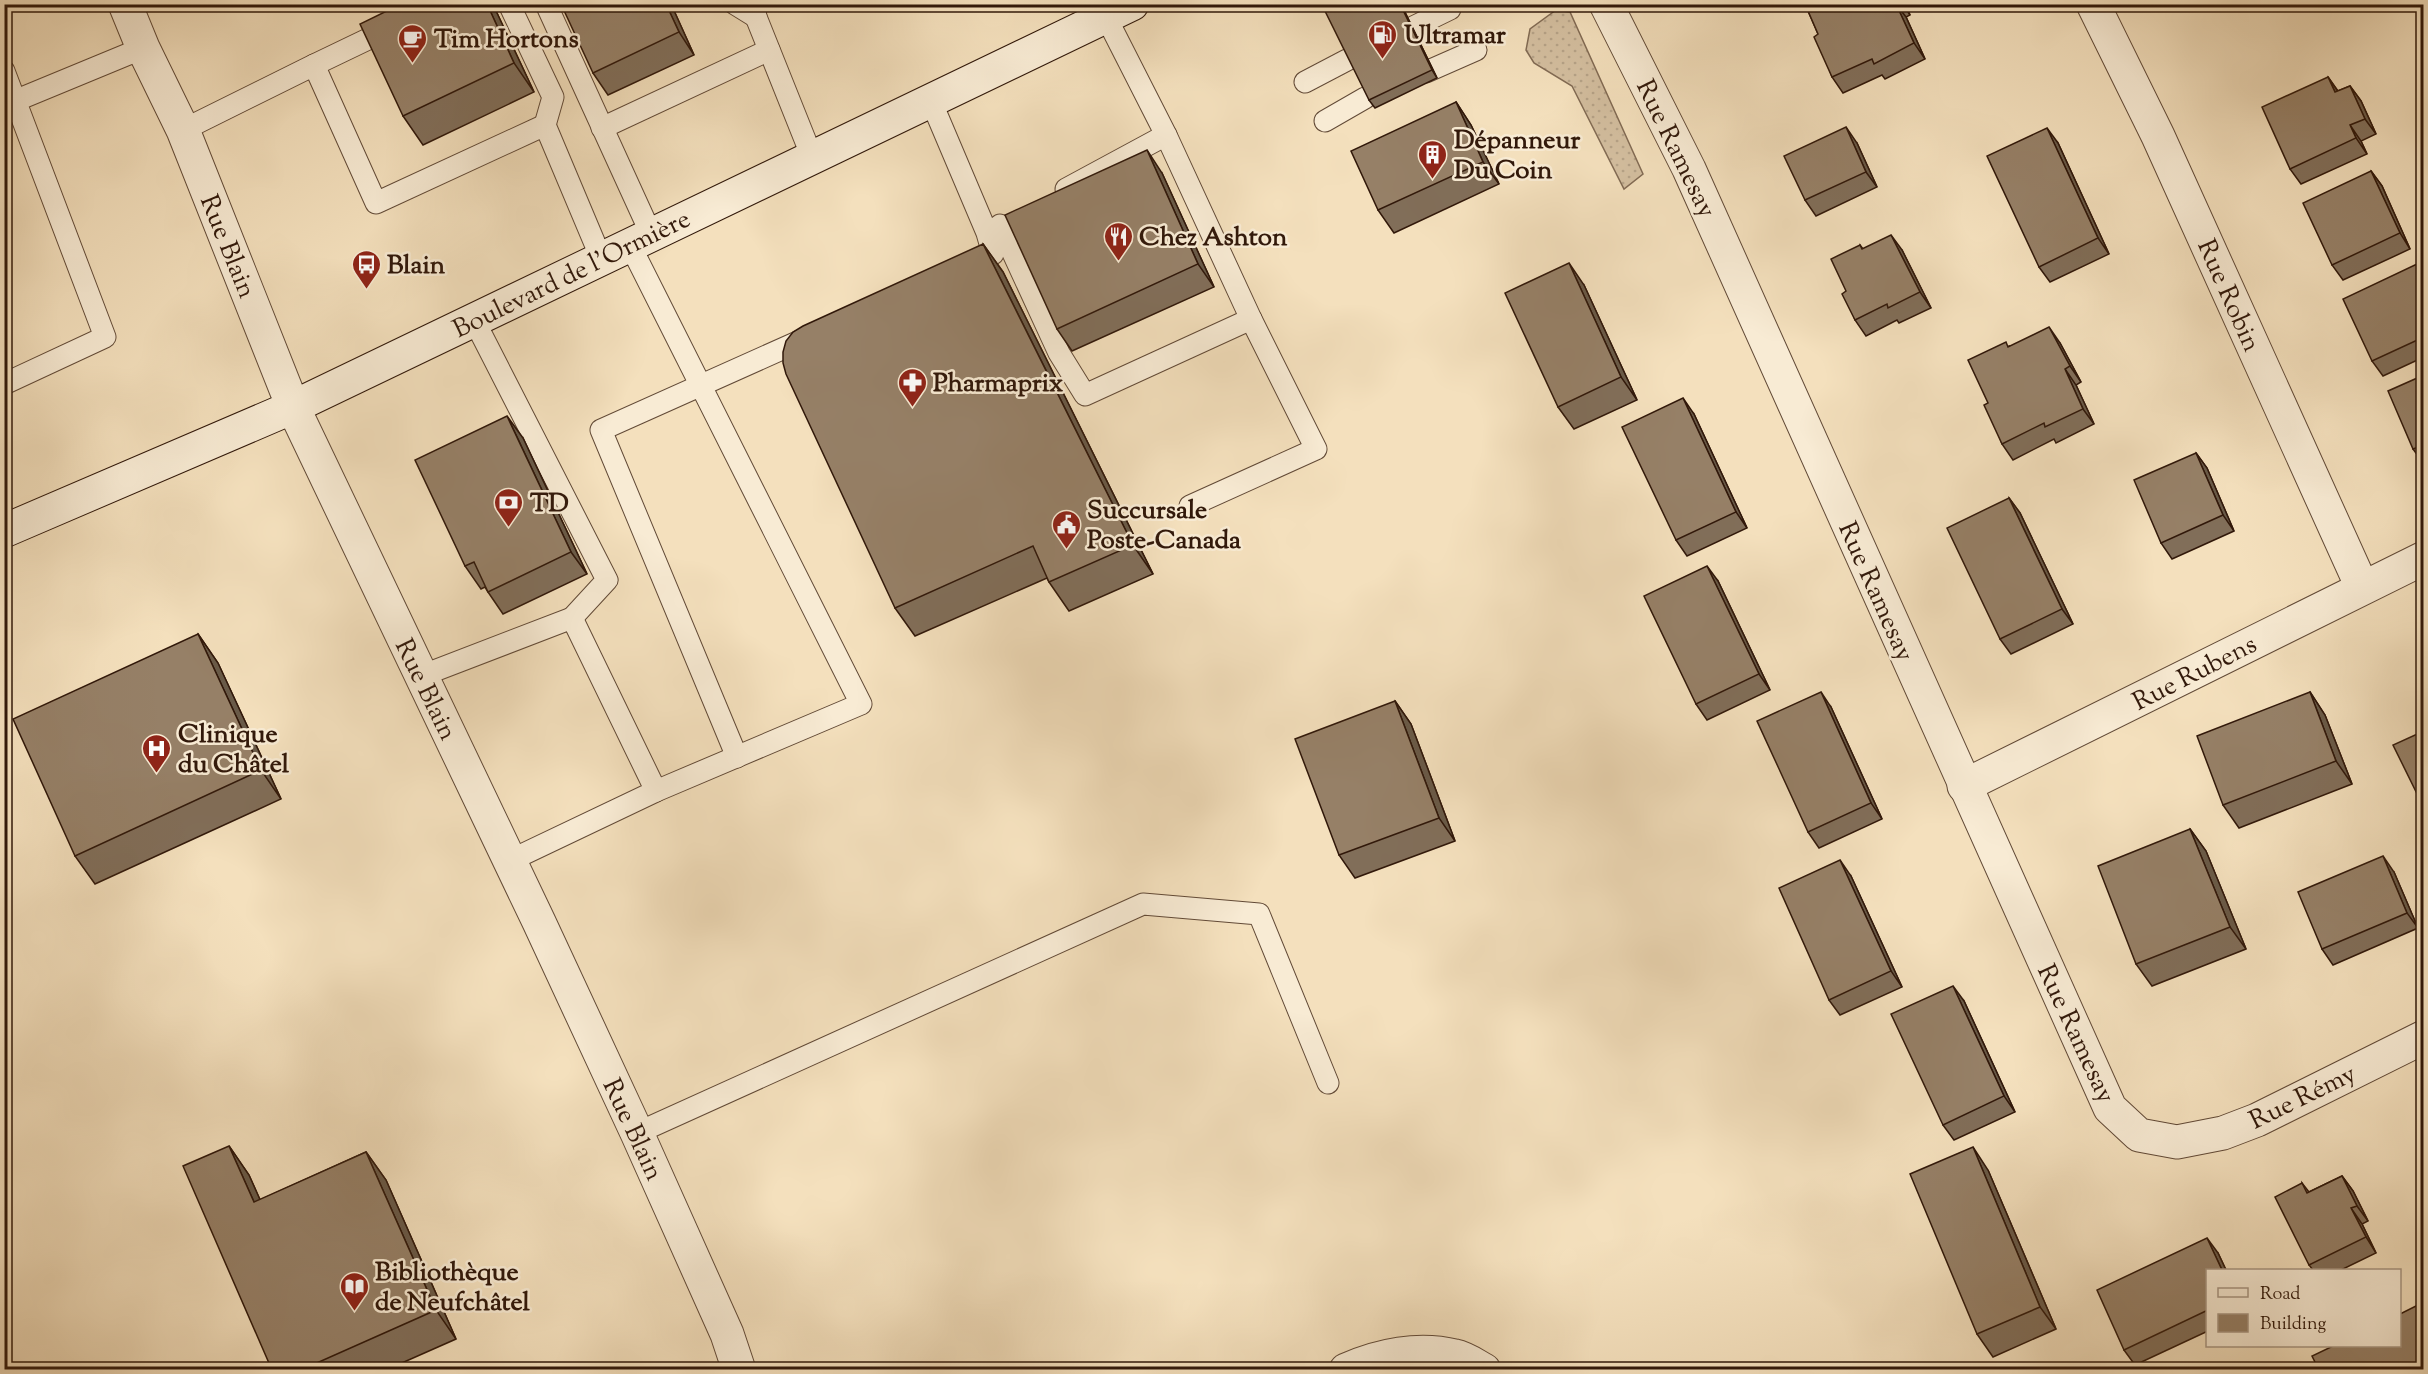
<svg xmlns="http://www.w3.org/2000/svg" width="2428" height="1374" viewBox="0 0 2428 1374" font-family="'Sorts Mill Goudy',serif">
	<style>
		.grass { fill: url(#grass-dots); stroke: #826b54; stroke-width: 1.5 }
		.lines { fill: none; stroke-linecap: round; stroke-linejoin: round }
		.service-casing { stroke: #624a37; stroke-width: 23 }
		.minor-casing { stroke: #624a37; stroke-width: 35 }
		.secondary-casing { stroke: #31180a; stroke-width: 35 }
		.service { stroke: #f8ebd4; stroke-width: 21 }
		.minor { stroke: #f8ebd4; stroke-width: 33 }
		.secondary { stroke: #f8ebd4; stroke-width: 33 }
		.wall { fill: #816e59; stroke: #31180a; stroke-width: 1.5 }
		.shaded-wall { fill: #695a48; stroke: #31180a; stroke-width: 1.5 }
		.building { fill: #968067; stroke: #31180a; stroke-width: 1.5 }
		.labels { text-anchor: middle; stroke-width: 5; stroke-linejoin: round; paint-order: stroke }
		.poi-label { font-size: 26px; font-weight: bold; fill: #31180a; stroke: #f8ebd4; text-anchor: start }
		.street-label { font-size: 26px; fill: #31180a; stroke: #f8ebd4 }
	</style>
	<defs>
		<pattern id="grass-dots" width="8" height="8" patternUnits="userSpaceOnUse" patternTransform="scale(1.5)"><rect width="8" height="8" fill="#d3be9f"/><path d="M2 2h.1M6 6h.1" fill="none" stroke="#b6a388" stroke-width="1.8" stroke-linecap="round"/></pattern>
	</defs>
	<rect width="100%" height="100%" fill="#f4e0bd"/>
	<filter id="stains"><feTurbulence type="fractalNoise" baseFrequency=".00333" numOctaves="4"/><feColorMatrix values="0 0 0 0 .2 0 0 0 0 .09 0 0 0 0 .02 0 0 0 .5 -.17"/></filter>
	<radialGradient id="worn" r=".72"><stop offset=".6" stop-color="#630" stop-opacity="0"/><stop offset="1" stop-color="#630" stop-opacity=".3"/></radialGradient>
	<polygon class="grass" points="1556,10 1570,12 1643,174 1624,189 1572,86 1534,63 1526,50 1530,29"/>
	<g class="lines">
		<defs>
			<g id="service">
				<polyline points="509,4 553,97 545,125"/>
				<polyline points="546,4 651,234"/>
				<polyline points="735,4 756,17"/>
				<polyline points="754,4 756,17 812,157"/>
				<polyline points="1106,17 1166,135 1251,319"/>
				<polyline points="1405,31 1450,9"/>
				<polyline points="314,65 441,4"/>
				<polyline points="4,71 105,337 4,384"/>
				<polyline points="1426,72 1476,50"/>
				<polyline points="1305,82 1347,60"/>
				<polyline points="931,101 987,233 993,254 965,267"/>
				<polyline points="5,105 143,48"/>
				<polyline points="1325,121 1365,98"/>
				<polyline points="602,128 769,50"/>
				<polyline points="183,130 314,65 376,203 545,125 601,258"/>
				<polyline points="1066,189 1166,135"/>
				<polyline points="1000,225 1059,353 1085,395 1251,319 1316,449 1190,506"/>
				<polyline points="630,245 861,704 656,791"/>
				<polyline points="474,320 607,580 572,618"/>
				<polyline points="421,676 572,618 656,791 509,861"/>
				<polyline points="737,757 601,430 811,336"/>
				<polyline points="637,1133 1143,904 1259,914 1328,1083"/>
			</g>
			<g id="minor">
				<polyline points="125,4 143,48 183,130 293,407 539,922 637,1133 727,1334 739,1370"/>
				<polyline points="1606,4 1689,169 2110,1108 2139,1135 2177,1142 2223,1133 2257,1120 2424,1037"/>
				<polyline points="2093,4 2158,136 2362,587"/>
				<polyline points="1964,786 2424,558"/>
				<path d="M 1346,1370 C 1379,1355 1419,1347 1455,1356 C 1465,1358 1475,1365 1484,1370"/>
			</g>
			<polyline id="secondary" points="4,531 293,407 1132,4"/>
		</defs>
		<use href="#service" class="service-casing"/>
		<use href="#minor" class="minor-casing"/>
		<use href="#secondary" class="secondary-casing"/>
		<use href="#service" class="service"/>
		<use href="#minor" class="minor"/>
		<use href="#secondary" class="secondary"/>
	</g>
	<g class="wall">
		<polygon points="401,4 491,4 497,13 534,92 423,145 403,116"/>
		<polygon points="671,4 694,55 608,95 593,73"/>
		<polygon points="1401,4 1437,78 1375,108 1369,100"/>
		<polygon points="1805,4 1905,4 1910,15 1906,17 1925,59 1885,79 1882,75 1843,93 1832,77 1818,34"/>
		<polygon points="2328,77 2338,91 2350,86 2361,101 2376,134 2361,141 2367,154 2301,184 2290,169"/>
		<polygon points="1456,102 1471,125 1499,184 1394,233 1378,210"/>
		<polygon points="1857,143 1877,187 1816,216 1805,200"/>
		<polygon points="2058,143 2109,254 2050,282 2039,267"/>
		<polygon points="2371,171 2382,186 2410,249 2343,280 2332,265"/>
		<polygon points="1162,173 1214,287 1072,351 1057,329"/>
		<polygon points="983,244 1003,272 1153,574 1069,611 1049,582 1047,578 915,636 895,608"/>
		<polygon points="1860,245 1863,249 1902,250 1931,308 1899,323 1897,320 1866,336 1855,320 1846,291"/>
		<polygon points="2417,264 2424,273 2424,357 2383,376 2372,361"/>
		<polygon points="1584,285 1637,400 1574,429 1558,407"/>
		<polygon points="2060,343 2081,382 2076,385 2094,424 2056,443 2054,439 2013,460 2002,444 1988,403 2009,346"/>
		<polygon points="2424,375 2424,464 2413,449"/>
		<polygon points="1694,414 1747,528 1687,556 1676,540"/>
		<polygon points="523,438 587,574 503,614 488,592 485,587 481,589 465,566"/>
		<polygon points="2196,453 2207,468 2234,531 2172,559 2161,543"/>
		<polygon points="2009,498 2020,513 2073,624 2011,654 2000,639"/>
		<polygon points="1718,581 1770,690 1707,720 1696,704"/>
		<polygon points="198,634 218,663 281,799 95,884 75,856"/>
		<polygon points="2310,692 2325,715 2352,784 2239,828 2223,805"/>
		<polygon points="1395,701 1411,724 1455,841 1355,878 1339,855"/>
		<polygon points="1831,707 1882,819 1819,848 1808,832"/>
		<polygon points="2190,829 2206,851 2246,949 2152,986 2136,964"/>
		<polygon points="2394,872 2418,928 2333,965 2322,949"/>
		<polygon points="1851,876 1902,987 1840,1015 1829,1000"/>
		<polygon points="1964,1001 2015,1112 1954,1140 1943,1125"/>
		<polygon points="229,1146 249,1175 260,1200 366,1152 386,1180 456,1339 386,1370 272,1370"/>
		<polygon points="1988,1170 2056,1329 1993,1357 1977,1334"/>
		<polygon points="2342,1176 2353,1191 2368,1221 2362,1224 2376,1253 2341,1270 2313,1270 2309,1265 2302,1183 2309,1192"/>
		<polygon points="2218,1253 2226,1270 2208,1270 2208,1331 2135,1365 2124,1350"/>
	</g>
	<g class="shaded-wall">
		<polygon points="487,4 491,4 497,13 534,92 514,63"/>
		<polygon points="666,4 671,4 694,55 679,32"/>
		<polygon points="1400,4 1401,4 1437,78 1432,70"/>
		<polygon points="1896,4 1906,17 1925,59 1914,43"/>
		<polygon points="1903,4 1905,4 1910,15"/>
		<polygon points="2328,77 2339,93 2335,92"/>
		<polygon points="2350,86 2361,101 2376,134 2365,119"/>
		<polygon points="1456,102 1471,125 1499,184 1483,162"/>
		<polygon points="2350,125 2361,141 2367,154 2356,138"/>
		<polygon points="1846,127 1857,143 1877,187 1866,172"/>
		<polygon points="2047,128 2058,143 2109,254 2098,238"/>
		<polygon points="1147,150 1162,173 1214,287 1198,264"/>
		<polygon points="2371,171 2382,186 2410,249 2400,233"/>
		<polygon points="1891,235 1902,250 1931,308 1920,292"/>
		<polygon points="983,244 1003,272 1153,574 1133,545"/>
		<polygon points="1569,263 1584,285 1637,400 1621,377"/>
		<polygon points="2049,327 2060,343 2081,382 2070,366"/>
		<polygon points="2065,369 2076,385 2094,424 2083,409"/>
		<polygon points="1683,398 1694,414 1747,528 1736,512"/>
		<polygon points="507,416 523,438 587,574 571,552"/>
		<polygon points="2196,453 2207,468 2234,531 2223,515"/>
		<polygon points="2009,498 2020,513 2073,624 2062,609"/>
		<polygon points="1707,566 1718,581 1770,690 1759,674"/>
		<polygon points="198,634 218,663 281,799 261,770"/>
		<polygon points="1821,692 1831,707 1882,819 1871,803"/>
		<polygon points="2310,692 2325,715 2352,784 2336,761"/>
		<polygon points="1395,701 1411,724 1455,841 1439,818"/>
		<polygon points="2190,829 2206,851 2246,949 2230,927"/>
		<polygon points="2383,856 2394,872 2418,928 2407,913"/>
		<polygon points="1840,860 1851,876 1902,987 1891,971"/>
		<polygon points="1953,986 1964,1001 2015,1112 2004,1096"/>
		<polygon points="229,1146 249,1175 274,1231 254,1202"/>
		<polygon points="1973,1147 1988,1170 2056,1329 2040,1307"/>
		<polygon points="366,1152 386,1180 456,1339 436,1310"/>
		<polygon points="2342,1176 2353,1191 2368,1221 2357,1206"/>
		<polygon points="2351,1208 2362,1224 2376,1253 2366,1237"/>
		<polygon points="2207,1238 2218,1253 2226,1270 2222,1270"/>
	</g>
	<g class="building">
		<polygon points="401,4 487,4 514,63 403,116 360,24"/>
		<polygon points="561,4 666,4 679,32 593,73"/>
		<polygon points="1333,4 1400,4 1432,70 1369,100 1324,9"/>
		<polygon points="1805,4 1896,4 1914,43 1874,64 1872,59 1832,77 1814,37 1818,34"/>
		<polygon points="2328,77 2335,92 2350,86 2365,119 2350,125 2356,138 2290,169 2262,107"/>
		<polygon points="1456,102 1483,162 1378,210 1351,151"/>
		<polygon points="1846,127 1866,172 1805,200 1784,156"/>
		<polygon points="2047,128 2098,238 2039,267 1987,156"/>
		<polygon points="1147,150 1198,264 1057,329 1005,215"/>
		<polygon points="2371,171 2400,233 2332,265 2303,203"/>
		<polygon points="1891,235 1920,292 1888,308 1887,304 1855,320 1842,294 1846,291 1831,259 1860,245 1862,249"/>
		<polygon points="983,244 1133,545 1049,582 1033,546 895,608 786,374 783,363 783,352 786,341 793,332 803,326"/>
		<polygon points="1569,263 1621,377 1558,407 1505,293"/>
		<polygon points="2417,264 2424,278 2424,337 2372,361 2343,299"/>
		<polygon points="2049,327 2070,366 2065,369 2083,409 2045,427 2044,423 2002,444 1984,405 1988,403 1968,360 2006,342 2008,347"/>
		<polygon points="2424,375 2424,445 2413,449 2388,391"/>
		<polygon points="1683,398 1736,512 1676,540 1622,427"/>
		<polygon points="507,416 571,552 488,592 474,562 465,566 415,460"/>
		<polygon points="2196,453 2223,515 2161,543 2134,480"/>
		<polygon points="2009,498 2062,609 2000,639 1947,528"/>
		<polygon points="1707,566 1759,674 1696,704 1644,596"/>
		<polygon points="198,634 261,770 75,856 13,719"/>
		<polygon points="1821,692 1871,803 1808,832 1757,721"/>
		<polygon points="2310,692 2336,761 2223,805 2197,736"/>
		<polygon points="1395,701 1439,818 1339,855 1295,739"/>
		<polygon points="2424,731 2424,808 2393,745"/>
		<polygon points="2190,829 2230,927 2136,964 2098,866"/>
		<polygon points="2383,856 2407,913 2322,949 2298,892"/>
		<polygon points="1840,860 1891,971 1829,1000 1779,888"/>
		<polygon points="1953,986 2004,1096 1943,1125 1891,1014"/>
		<polygon points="229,1146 254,1202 366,1152 436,1310 301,1370 272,1370 183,1166"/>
		<polygon points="1973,1147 2040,1307 1977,1334 1910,1174"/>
		<polygon points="2342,1176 2357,1206 2351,1208 2366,1237 2309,1265 2275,1197 2302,1183 2307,1193"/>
		<polygon points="2207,1238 2222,1270 2208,1270 2208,1310 2124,1350 2097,1290"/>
		<polygon points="2424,1302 2424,1370 2319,1370 2312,1356 2333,1346 2400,1346 2400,1314"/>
	</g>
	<defs>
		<symbol id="fuel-pin" viewBox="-11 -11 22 30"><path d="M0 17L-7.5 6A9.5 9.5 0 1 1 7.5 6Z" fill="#8f2418" stroke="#f8ebd4"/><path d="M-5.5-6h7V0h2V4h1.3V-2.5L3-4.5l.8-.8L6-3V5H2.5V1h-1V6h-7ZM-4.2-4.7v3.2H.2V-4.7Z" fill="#fff"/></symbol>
		<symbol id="cafe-pin" viewBox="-11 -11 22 30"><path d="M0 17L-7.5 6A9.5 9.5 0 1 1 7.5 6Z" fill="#8f2418" stroke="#f8ebd4"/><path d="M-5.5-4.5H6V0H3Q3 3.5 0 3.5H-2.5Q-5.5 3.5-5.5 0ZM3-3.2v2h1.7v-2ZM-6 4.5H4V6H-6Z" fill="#fff"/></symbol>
		<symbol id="building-pin" viewBox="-11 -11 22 30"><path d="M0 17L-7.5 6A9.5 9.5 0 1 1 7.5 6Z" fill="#8f2418" stroke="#f8ebd4"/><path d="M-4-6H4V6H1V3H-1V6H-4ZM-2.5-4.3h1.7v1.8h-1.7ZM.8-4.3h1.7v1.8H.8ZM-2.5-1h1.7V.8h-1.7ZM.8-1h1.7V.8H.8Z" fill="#fff"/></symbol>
		<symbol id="restaurant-pin" viewBox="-11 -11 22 30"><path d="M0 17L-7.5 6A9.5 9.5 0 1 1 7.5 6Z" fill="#8f2418" stroke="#f8ebd4"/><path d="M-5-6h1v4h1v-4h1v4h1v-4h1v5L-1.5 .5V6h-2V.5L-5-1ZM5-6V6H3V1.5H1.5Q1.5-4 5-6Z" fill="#fff"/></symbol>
		<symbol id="bus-pin" viewBox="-11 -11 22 30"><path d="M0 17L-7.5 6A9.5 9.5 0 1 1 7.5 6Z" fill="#8f2418" stroke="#f8ebd4"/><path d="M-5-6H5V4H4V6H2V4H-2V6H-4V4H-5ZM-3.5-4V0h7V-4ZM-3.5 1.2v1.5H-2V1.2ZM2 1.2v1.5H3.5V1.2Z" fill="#fff"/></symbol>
		<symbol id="pharmacy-pin" viewBox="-11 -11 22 30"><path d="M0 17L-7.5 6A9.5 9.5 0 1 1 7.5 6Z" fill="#8f2418" stroke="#f8ebd4"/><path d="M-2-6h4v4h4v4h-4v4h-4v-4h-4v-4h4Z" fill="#fff"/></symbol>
		<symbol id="bank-pin" viewBox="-11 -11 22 30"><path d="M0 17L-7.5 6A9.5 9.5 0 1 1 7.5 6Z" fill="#8f2418" stroke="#f8ebd4"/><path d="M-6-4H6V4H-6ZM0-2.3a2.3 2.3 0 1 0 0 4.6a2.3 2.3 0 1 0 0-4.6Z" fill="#fff"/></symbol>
		<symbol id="civic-pin" viewBox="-11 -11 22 30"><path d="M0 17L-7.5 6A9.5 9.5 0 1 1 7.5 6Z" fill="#8f2418" stroke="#f8ebd4"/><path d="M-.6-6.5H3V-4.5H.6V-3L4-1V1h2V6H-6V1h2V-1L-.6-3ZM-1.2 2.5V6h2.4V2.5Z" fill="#fff"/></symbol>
		<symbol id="hospital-pin" viewBox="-11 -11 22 30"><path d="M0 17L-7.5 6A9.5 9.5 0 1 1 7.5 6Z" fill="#8f2418" stroke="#f8ebd4"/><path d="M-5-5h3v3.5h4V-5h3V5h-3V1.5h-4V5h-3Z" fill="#fff"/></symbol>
		<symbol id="library-pin" viewBox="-11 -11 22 30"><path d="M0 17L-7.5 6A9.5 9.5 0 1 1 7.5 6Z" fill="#8f2418" stroke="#f8ebd4"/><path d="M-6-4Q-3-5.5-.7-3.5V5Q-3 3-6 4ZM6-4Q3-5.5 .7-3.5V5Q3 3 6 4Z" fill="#fff"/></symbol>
	</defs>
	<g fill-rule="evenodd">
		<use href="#fuel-pin" x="1366" y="18" width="33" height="45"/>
		<use href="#cafe-pin" x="396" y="22" width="33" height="45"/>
		<use href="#building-pin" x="1416" y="138" width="33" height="45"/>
		<use href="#restaurant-pin" x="1102" y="220" width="33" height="45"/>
		<use href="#bus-pin" x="350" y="248" width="33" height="45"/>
		<use href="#pharmacy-pin" x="896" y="366" width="33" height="45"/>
		<use href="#bank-pin" x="492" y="486" width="33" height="45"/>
		<use href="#civic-pin" x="1050" y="508" width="33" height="45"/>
		<use href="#hospital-pin" x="140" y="732" width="33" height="45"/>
		<use href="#library-pin" x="338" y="1270" width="33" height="45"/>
	</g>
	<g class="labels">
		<g class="poi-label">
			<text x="1404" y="43">Ultramar</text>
			<text x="434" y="47">Tim Hortons</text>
			<text x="1454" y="148">Dépanneur<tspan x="1454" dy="30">Du Coin</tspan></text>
			<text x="1139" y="245">Chez Ashton</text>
			<text x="387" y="273">Blain</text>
			<text x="933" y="391">Pharmaprix</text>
			<text x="530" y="511">TD</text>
			<text x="1087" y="518">Succursale<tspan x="1087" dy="30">Poste-Canada</tspan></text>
			<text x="178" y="742">Clinique<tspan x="178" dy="30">du Châtel</tspan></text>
			<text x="375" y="1280">Bibliothèque<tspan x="375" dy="30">de Neufchâtel</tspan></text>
		</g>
		<g class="street-label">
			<text transform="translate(1677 148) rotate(64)" y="9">Rue Ramesay</text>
			<text transform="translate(229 246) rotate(68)" y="9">Rue Blain</text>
			<text transform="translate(571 273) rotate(-26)" y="9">Boulevard de l'Ormière</text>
			<text transform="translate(2230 295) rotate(66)" y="9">Rue Robin</text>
			<text transform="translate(1877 591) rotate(66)" y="9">Rue Ramesay</text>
			<text transform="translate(2194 672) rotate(-27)" y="9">Rue Rubens</text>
			<text transform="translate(427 689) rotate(64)" y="9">Rue Blain</text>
			<text transform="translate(2077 1033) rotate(65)" y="9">Rue Ramesay</text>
			<text transform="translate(2302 1096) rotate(-26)" y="9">Rue Rémy</text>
			<text transform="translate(634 1129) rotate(65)" y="9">Rue Blain</text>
		</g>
	</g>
	<rect width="2428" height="1374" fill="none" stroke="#f4e0bd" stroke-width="24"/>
	<rect x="6" y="6" width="2416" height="1362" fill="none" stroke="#31180a" stroke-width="3"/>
	<rect x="12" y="12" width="2404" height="1350" fill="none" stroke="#31180a" stroke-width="1.5"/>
	<rect x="2206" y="1269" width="195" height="78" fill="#f8ebd4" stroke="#a89783" stroke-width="1.5"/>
	<rect x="2218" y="1288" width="30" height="9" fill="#f8ebd4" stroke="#a89783" stroke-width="1.5"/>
	<text x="2260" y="1299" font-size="18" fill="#31180a">Road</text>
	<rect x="2218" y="1314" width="30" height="18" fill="#968067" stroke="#a89783" stroke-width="1.5"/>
	<text x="2260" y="1329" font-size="18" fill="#31180a">Building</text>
	<rect width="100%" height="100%" filter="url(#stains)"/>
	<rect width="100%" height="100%" fill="url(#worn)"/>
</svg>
